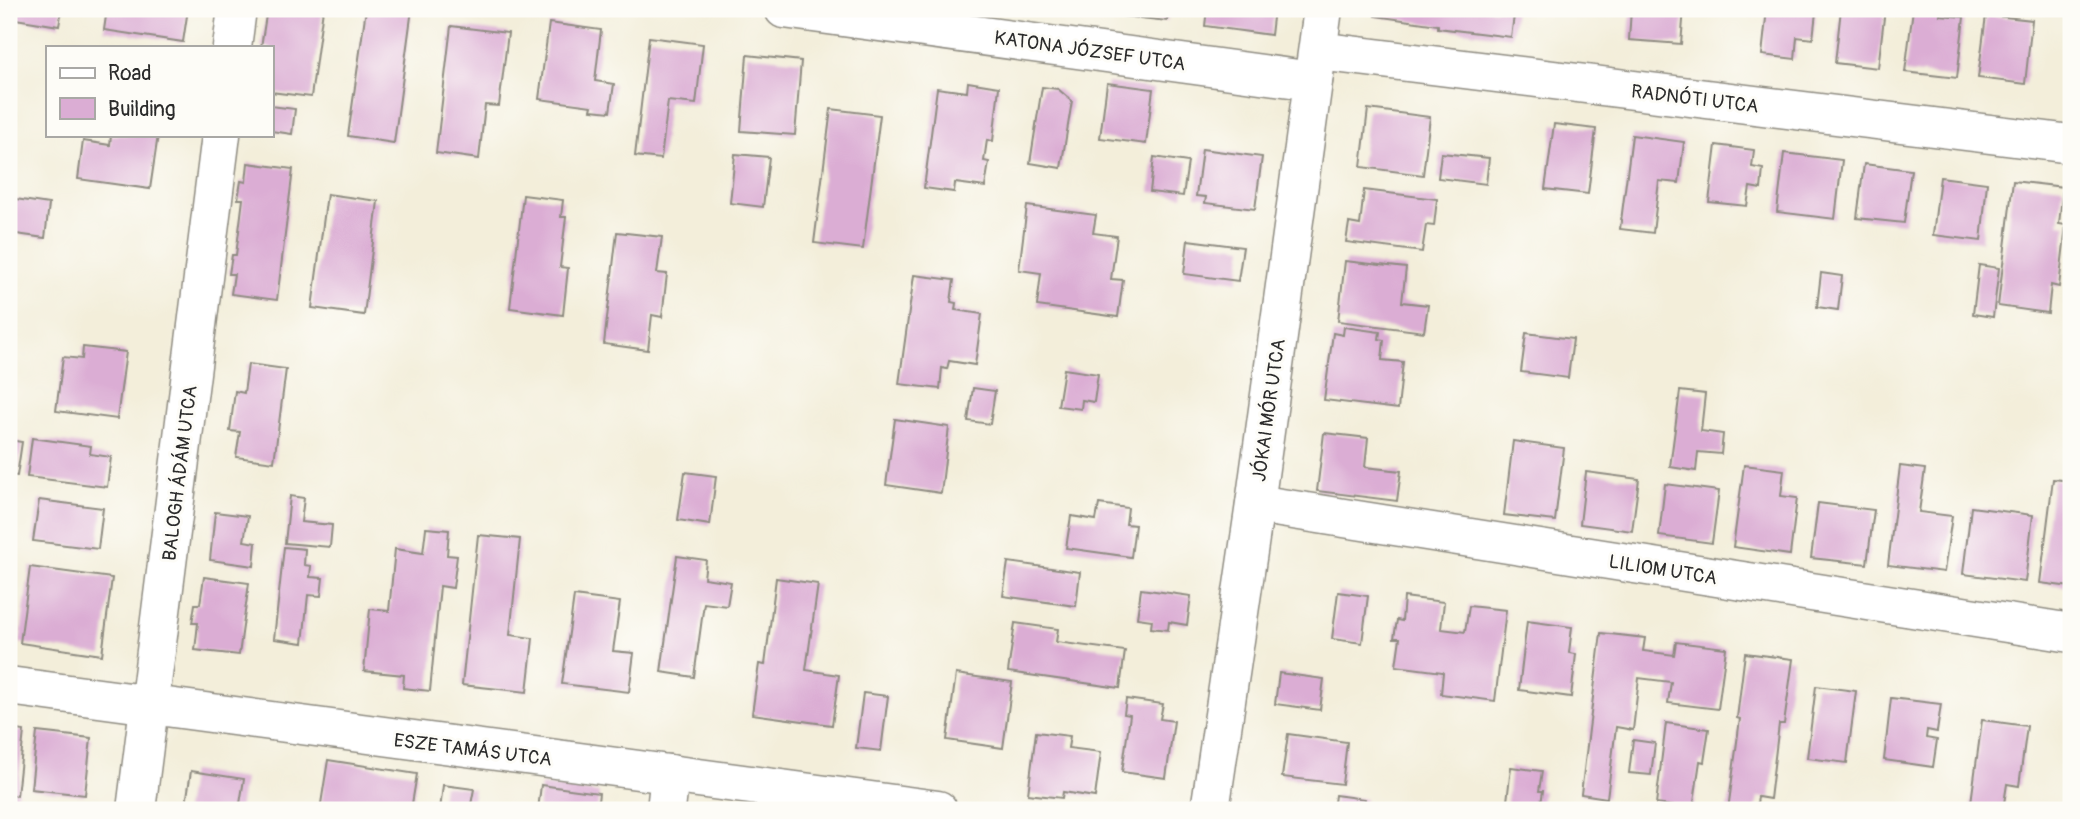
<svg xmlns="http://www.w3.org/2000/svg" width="2080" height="819" viewBox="0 0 2080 819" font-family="Pangolin,sans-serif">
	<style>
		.building { fill: #dbadd4 }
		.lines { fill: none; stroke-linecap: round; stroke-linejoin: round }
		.minor-casing { stroke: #8f8c82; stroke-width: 41 }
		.minor { stroke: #fff; stroke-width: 38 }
		.labels { text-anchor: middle; stroke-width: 6; stroke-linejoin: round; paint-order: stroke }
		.street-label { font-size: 19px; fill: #2b2b2b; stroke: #fdfcf7 }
	</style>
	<rect width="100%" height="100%" fill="#fdfcf7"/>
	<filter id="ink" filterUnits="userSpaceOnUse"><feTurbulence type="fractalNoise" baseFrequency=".0143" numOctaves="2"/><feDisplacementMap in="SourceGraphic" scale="14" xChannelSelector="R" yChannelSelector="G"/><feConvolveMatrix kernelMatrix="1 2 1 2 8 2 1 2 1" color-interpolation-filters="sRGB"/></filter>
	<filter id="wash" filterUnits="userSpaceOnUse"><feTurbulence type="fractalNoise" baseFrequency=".00686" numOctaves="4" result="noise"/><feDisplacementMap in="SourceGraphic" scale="28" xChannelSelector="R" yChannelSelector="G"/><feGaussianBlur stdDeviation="1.57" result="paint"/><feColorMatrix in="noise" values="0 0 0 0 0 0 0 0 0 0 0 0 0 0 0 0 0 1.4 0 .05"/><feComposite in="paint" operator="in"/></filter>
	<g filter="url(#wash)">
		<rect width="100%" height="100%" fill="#f3eeda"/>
		<g id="blocks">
			<g class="building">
				<polygon points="9,9 62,9 59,26 9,18"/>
				<polygon points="107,9 188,9 183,42 104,30"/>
				<polygon points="267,9 323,9 311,97 271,92 271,47 261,47"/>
				<polygon points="366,9 412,9 394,143 348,136"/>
				<polygon points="1124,9 1169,9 1167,21 1123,16"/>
				<polygon points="1207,9 1274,9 1271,35 1205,26"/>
				<polygon points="1376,9 1515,9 1511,37 1438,28 1438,25 1375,16"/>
				<polygon points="1631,9 1684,9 1681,44 1629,40"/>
				<polygon points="1767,9 1801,9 1816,12 1813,39 1797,37 1795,59 1762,55"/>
				<polygon points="1841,9 1885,9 1878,68 1835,63"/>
				<polygon points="1913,9 1941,9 1940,15 1964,17 1957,78 1905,72"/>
				<polygon points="1986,15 2032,20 2025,84 1978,78"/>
				<polygon points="549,23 601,30 595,81 614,84 610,112 591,110 592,106 539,99"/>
				<polygon points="451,26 508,33 499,106 485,105 479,159 436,153"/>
				<polygon points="649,37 703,44 696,104 668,101 661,159 635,156"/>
				<polygon points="747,55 801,61 795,135 741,131"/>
				<polygon points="968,82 999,87 993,141 987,140 984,161 989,162 985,187 955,183 954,192 924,188 937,88 967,92"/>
				<polygon points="1107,83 1153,89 1146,144 1100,138"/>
				<polygon points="1042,87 1058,89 1072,101 1061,168 1030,163"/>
				<polygon points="271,106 295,109 292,134 271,131"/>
				<polygon points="831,109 880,115 863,249 814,243"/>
				<polygon points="1368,109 1430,117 1423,175 1361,167"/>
				<polygon points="1554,124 1596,129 1588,194 1545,189"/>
				<polygon points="111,135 158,135 150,189 78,179 83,141 110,145"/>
				<polygon points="1632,135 1684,142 1679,183 1659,181 1653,233 1620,229"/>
				<polygon points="1716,145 1754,150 1752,167 1763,169 1761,189 1750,187 1747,206 1709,202"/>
				<polygon points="1202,149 1262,157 1255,209 1205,203 1206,197 1196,196"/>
				<polygon points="1441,153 1489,158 1486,184 1438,178"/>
				<polygon points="1784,153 1842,160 1835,219 1777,212"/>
				<polygon points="735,154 769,157 763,207 730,203"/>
				<polygon points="1154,157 1188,162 1183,196 1150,192"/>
				<polygon points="248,163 293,169 277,300 231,294 234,274 229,274 232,255 236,255 243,199 238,199 241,181 246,182"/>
				<polygon points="1864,164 1911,170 1904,223 1857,218"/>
				<polygon points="1940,177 1987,183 1981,241 1933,235"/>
				<polygon points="2013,181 2063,187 2059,224 2066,225 2059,287 2051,285 2048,313 1998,306"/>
				<polygon points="1364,190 1437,199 1434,226 1426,225 1422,252 1346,242 1349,223 1360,225"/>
				<polygon points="327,194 378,201 364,315 312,308"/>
				<polygon points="523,195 563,200 561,217 566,217 560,267 568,268 563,315 510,308"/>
				<polygon points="9,198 49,204 45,238 9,233"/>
				<polygon points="1027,206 1096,215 1093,233 1117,236 1111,279 1123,280 1118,317 1037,306 1041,273 1019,270"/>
				<polygon points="617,232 662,237 657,273 667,274 662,317 652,315 648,350 604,344"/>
				<polygon points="1188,240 1243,247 1238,281 1184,274"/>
				<polygon points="1345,261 1406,268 1402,302 1428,305 1424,332 1338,321"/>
				<polygon points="1979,265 1999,268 1993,317 1973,314"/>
				<polygon points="1821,273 1842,276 1838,310 1817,307"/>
				<polygon points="914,275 954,280 951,302 956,303 955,310 982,314 975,365 949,361 947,369 942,368 940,389 899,384"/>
				<polygon points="1344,327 1380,332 1379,339 1384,340 1382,360 1403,362 1398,409 1324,400 1333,333 1343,335"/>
				<polygon points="1526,333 1573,339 1568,378 1521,372"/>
				<polygon points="83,347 126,352 117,419 56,411 63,357 82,359"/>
				<polygon points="248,364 286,369 274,462 236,457 240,432 230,431 235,391 244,393"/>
				<polygon points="1064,369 1098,374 1094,402 1082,400 1081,409 1058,406"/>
				<polygon points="973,388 995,391 990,424 968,421"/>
				<polygon points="1680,391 1705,394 1701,431 1723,434 1721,454 1698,452 1696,471 1670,467"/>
				<polygon points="895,419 949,427 941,493 886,485"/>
				<polygon points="1324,433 1368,438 1365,467 1401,471 1397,501 1317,491"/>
				<polygon points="32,438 91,446 90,454 111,457 107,487 27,477"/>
				<polygon points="9,440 22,442 17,476 9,475"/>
				<polygon points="1513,441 1564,448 1555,521 1504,515"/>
				<polygon points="1744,465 1784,470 1781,496 1797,498 1790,555 1733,547"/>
				<polygon points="1900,466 1925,469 1919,512 1952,516 1944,572 1888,565"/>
				<polygon points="685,472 716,476 710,525 678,520"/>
				<polygon points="1586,472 1639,479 1632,531 1580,524"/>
				<polygon points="2053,479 2071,481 2071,587 2040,583"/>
				<polygon points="1665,484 1719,491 1712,543 1659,536"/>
				<polygon points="290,496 304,498 301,522 332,525 330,547 285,543"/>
				<polygon points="39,500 103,508 98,549 33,541"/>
				<polygon points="1818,503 1874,510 1867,564 1811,558"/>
				<polygon points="1099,504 1128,508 1126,524 1135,525 1131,557 1066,548 1071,516 1096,520"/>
				<polygon points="1971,507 2033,515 2025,582 1963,574"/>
				<polygon points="215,512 248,516 244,541 256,543 254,566 210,560"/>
				<polygon points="426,528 449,530 447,555 457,556 453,588 440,586 430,691 403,688 404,675 364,671 370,609 389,611 395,549 423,553"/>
				<polygon points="478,535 520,539 510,635 533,638 527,692 462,685"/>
				<polygon points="284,547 305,549 304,565 311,566 310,577 323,578 321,596 308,595 303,643 274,639"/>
				<polygon points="677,556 706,560 704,578 731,582 727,606 704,603 694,677 661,672"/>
				<polygon points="1008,562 1080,572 1076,606 1003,596"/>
				<polygon points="30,567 112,578 102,655 20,643"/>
				<polygon points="204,577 249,583 239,655 195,650 198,623 192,623 195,604 200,604"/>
				<polygon points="776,578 818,584 806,670 839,675 832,725 752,714 759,664 765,665"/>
				<polygon points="1141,589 1191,596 1187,625 1169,622 1168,630 1151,628 1152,620 1137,618"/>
				<polygon points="1338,592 1368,596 1362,643 1332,639"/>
				<polygon points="574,596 620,602 613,651 634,653 629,692 562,684"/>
				<polygon points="1404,597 1444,602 1441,629 1465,632 1469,606 1506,610 1495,701 1441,694 1443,672 1396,666 1400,638 1394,638 1397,620 1402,621"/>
				<polygon points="1527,621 1572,627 1569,653 1576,654 1571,697 1519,690"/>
				<polygon points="1015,623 1058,629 1056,642 1125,651 1120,688 1008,672"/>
				<polygon points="1601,633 1645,638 1643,651 1674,655 1676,642 1726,648 1718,709 1668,703 1671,682 1639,678 1633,730 1616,727 1607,798 1581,794"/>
				<polygon points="1745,653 1793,659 1784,724 1779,724 1770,799 1758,797 1756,810 1728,810 1740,719 1737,718"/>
				<polygon points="1279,673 1324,679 1320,710 1275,704"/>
				<polygon points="956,674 1012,682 1003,748 947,740"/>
				<polygon points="1816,686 1856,691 1847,763 1807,758"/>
				<polygon points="863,693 888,696 881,751 856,748"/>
				<polygon points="1891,698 1941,704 1937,732 1927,730 1926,738 1937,740 1933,767 1884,760"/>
				<polygon points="1126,699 1163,704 1160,719 1174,721 1166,778 1122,772 1130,715 1124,714"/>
				<polygon points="1982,720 2027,726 2019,786 2007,784 2003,810 1970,810"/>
				<polygon points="1666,723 1709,729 1704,762 1700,761 1693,809 1656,804"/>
				<polygon points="9,729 24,731 17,796 9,795"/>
				<polygon points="37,732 91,738 85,795 31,789"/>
				<polygon points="1036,732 1070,736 1068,748 1101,752 1095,797 1063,792 1062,798 1028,794"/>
				<polygon points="1288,734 1347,742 1342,784 1282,777"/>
				<polygon points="1633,740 1655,743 1651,775 1629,773"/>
				<polygon points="328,760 417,774 411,810 320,810"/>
				<polygon points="1511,767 1542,771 1539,791 1543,791 1540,810 1506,810"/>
				<polygon points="191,771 244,779 239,810 185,810"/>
				<polygon points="443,785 474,789 470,810 440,810"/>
				<polygon points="541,785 599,793 597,810 538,810"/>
				<polygon points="1335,795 1365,799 1363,810 1333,810"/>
			</g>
		</g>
	</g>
	<g filter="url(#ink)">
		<use href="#blocks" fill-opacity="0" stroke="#8f8c82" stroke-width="2"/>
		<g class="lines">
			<defs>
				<g id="minor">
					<polyline points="784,9 1313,81"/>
					<polyline points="232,47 237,9"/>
					<polyline points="1318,51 2071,144"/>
					<polyline points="1255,504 2071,633"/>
					<polyline points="9,686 938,810"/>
					<polyline points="136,810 221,135"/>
					<polyline points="666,810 670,774"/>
					<polyline points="1210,810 1255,504 1323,9"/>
				</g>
			</defs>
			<use href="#minor" class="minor-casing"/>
			<use href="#minor" class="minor"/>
		</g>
	</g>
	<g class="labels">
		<g class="street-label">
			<text transform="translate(1090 50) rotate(8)" y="7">KATONA JÓZSEF UTCA</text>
			<text transform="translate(1695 98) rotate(7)" y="7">RADNÓTI UTCA</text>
			<text transform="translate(1268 410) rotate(-82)" y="7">JÓKAI MÓR UTCA</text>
			<text transform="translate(179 473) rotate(-83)" y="7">BALOGH ÁDÁM UTCA</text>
			<text transform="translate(1663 569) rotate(9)" y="7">LILIOM UTCA</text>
			<text transform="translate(473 749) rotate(7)" y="7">ESZE TAMÁS UTCA</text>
		</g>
	</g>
	<rect width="2080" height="819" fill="none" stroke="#fdfcf7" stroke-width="35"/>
	<rect x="46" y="46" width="228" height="91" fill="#fdfcf7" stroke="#a9a8a5" stroke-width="2"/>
	<rect x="60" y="68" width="35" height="10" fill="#ffffff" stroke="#a9a8a5" stroke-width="2"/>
	<text x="108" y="80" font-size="21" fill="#2b2b2b">Road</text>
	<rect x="60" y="98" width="35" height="21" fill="#dbadd4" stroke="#a9a8a5" stroke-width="2"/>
	<text x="108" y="116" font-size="21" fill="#2b2b2b">Building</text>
</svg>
